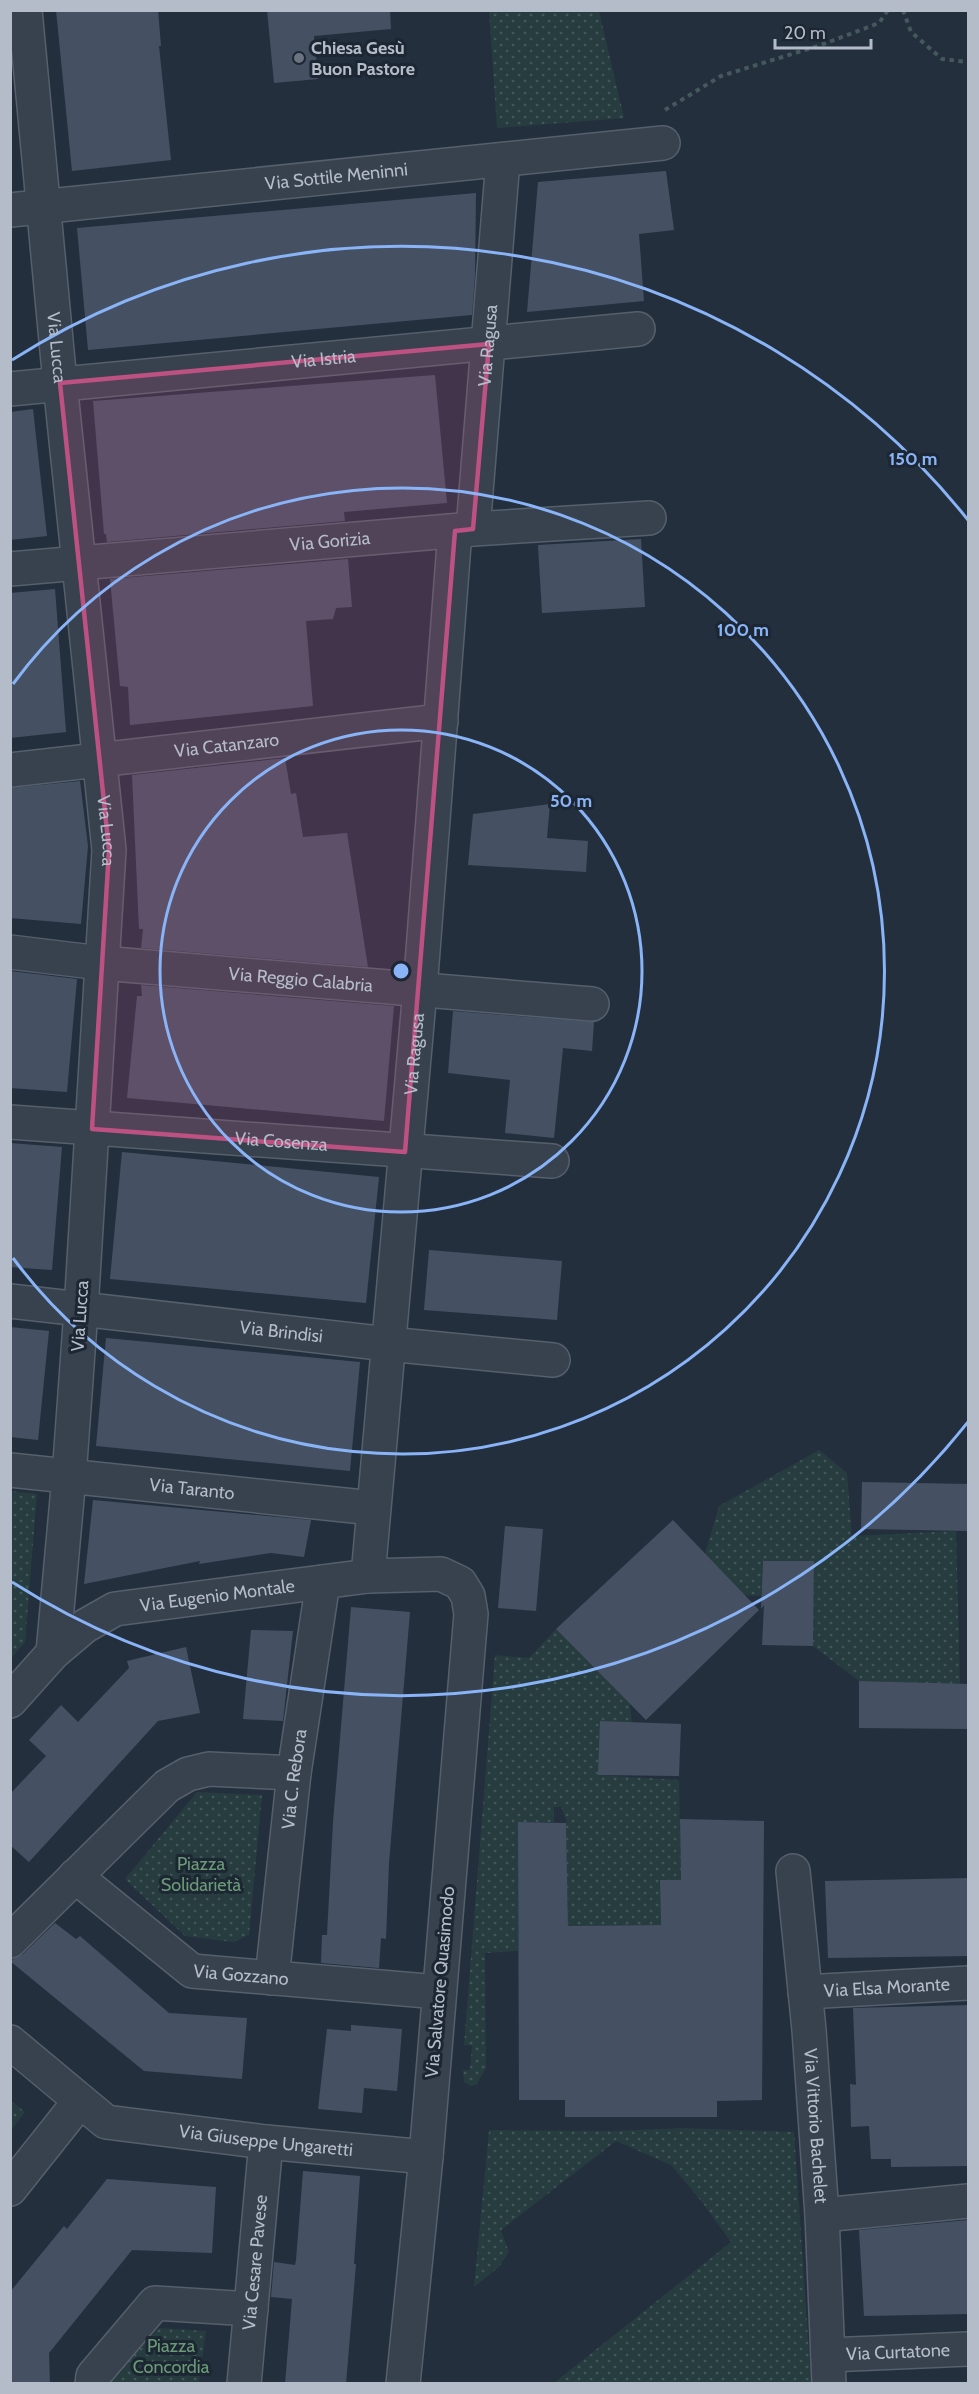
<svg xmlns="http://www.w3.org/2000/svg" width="979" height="2394" viewBox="0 0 979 2394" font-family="Cabin,sans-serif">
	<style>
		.grass { fill: url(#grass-dots) }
		.building { fill: #455162 }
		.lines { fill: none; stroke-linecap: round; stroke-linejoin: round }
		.minor-casing { stroke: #565f6c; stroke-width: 36 }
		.path { stroke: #44595c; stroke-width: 4; stroke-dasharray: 4.5 4.5; stroke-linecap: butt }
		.minor { stroke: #38414e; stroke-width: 33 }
		.marked { fill: #bd5182; fill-opacity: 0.2; stroke: #bd5182; stroke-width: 4.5; stroke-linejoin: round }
		.ring { fill: none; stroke: #8ab4f8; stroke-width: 3 }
		.worship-dot { fill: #6b7280; stroke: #1d2633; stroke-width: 2 }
		.labels { text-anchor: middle; stroke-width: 6; stroke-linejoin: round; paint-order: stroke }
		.poi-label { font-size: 18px; font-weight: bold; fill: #b4bcc9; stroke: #1d2633; text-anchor: start }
		.street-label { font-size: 18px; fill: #b4bcc9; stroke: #1d2633 }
		.park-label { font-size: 18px; fill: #6b9a76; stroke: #1d2633 }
		.centre { fill: #8ab4f8; stroke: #1d2633; stroke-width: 3 }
		.ring-label { font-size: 18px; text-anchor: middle; font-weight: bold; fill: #8ab4f8; stroke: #1d2633; stroke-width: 6; stroke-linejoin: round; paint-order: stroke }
	</style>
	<defs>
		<pattern id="grass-dots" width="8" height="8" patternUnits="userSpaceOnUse" patternTransform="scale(1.5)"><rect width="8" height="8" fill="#263c3f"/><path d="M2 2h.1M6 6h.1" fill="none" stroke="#435659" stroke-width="1.8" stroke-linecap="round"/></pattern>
	</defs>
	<rect width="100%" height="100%" fill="#242f3e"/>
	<g class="grass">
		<polygon points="489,11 599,11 624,118 497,128"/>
		<polygon points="819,1450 847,1473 852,1536 956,1531 960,1684 859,1681 813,1646 814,1561 763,1561 761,1596 744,1595 705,1554 719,1506"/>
		<polygon points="11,1491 37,1494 25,1642 11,1659"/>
		<polygon points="556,1629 630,1704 632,1722 598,1775 679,1780 681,1880 660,1880 661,1925 568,1926 566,1819 561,1807 554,1807 554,1822 518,1822 518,1951 485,1953 486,2068 477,2084 471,2086 464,2082 463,2070 470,2070 472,2046 464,2045 495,1655 529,1658"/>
		<polygon points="197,1792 262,1795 249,1935 233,1942 185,1936 125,1879"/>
		<polygon points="11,2101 25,2112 11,2130"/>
		<polygon points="684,2128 794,2132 811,2383 554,2383 731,2242 702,2202 671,2165 616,2141 501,2230 509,2252 499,2267 474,2287 489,2130 611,2131"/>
		<polygon points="159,2328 206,2331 199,2383 110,2384 110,2380"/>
	</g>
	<g class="building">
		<polygon points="56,10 158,10 161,46 159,46 171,160 72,171"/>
		<polygon points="267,10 390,10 391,29 314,36 318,79 274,83"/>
		<polygon points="666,171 674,230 639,234 644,301 527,312 538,182"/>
		<polygon points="476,193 475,276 472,315 88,350 77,228"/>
		<polygon points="435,375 447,503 344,512 345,521 107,542 106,534 104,534 93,401"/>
		<polygon points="33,409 47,536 10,540 10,412"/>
		<polygon points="641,539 645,607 542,613 538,545"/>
		<polygon points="348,559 352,607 336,608 333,619 306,621 313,706 130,725 128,687 120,686 110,579"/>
		<polygon points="55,589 66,732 10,738 10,593"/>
		<polygon points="285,758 291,794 296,793 303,837 347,833 368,967 141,948 143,929 139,929 132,775"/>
		<polygon points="80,781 88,846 81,924 10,918 10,788"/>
		<polygon points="550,804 547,838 588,841 586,872 468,865 473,814"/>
		<polygon points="10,971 77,979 67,1092 10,1088"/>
		<polygon points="141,985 394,1006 384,1121 127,1098 137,996 142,996"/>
		<polygon points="453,1011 594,1022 592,1051 563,1048 554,1138 505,1133 510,1080 448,1073"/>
		<polygon points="10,1143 62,1147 52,1270 10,1267"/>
		<polygon points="122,1152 379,1177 366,1303 110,1279"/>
		<polygon points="429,1250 562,1261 557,1320 424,1310"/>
		<polygon points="10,1327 49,1331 38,1440 10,1437"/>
		<polygon points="106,1338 360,1362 350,1471 96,1446"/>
		<polygon points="862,1482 969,1484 969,1531 861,1529"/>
		<polygon points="93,1500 311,1520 304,1557 271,1553 199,1564 200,1561 84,1584"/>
		<polygon points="673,1520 759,1610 646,1720 556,1629"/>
		<polygon points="505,1526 543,1529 536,1611 498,1608"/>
		<polygon points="763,1561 814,1561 813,1646 762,1645 764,1605 761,1609"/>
		<polygon points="351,1607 410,1612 389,1863 386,1939 381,1938 379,1968 321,1963 322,1935 327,1935 333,1822"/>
		<polygon points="251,1630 293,1631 283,1721 243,1719"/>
		<polygon points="186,1647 200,1713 158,1721 29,1862 10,1845 10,1794 46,1756 29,1740 61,1705 78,1722 129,1668 127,1661"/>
		<polygon points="859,1681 969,1684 969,1729 859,1728"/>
		<polygon points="600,1721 681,1724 679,1776 598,1775"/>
		<polygon points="680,1819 764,1821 762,2100 717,2101 717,2117 565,2117 565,2100 519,2100 518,1822 566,1823 568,1926 661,1925 660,1880 681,1880"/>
		<polygon points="969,1878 969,1956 828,1958 825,1881"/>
		<polygon points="55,1923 76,1939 80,1936 169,2013 247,2018 242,2079 144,2071 10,1961 23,1954"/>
		<polygon points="969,2005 969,2166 891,2167 891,2159 871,2159 869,2126 851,2127 850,2084 856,2085 853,2008"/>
		<polygon points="351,2025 402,2029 397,2091 364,2088 362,2113 318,2109 327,2029 351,2031"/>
		<polygon points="303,2171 360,2176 354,2264 356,2264 346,2384 285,2384 292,2299 271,2297 274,2262 295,2265 296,2260"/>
		<polygon points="107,2179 216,2187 212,2253 132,2250 49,2353 50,2384 10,2384 10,2292 64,2226 67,2229"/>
		<polygon points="969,2220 969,2314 864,2316 859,2230"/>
	</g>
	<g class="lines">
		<defs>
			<g id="minor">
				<path id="s1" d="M 25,10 L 60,383 L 109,850 L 81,1310 L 69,1477 L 53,1653"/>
				<path id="s2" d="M 10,210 L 663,143"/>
				<path id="s3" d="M 10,389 L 638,329"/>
				<path id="s4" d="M 473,529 L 503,160"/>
				<path id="s5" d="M 10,569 L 473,529 L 649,518"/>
				<path id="s6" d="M 10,770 L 441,721"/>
				<path id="s7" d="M 10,952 L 101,963 L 592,1004"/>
				<path id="s8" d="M 10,1122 L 552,1161"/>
				<path id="s9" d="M 10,1301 L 388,1344 L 553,1360"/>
				<path id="s10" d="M 10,1470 L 373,1508"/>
				<path id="s11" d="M 368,1576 L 420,990 L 455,531"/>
				<path id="s12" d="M 10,1701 L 53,1653 L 85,1626 L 115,1609 L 368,1576 L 441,1574 L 460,1583 L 468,1596 L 471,1614 L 426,2157 L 403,2384"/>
				<path id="s13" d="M 793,1871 L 809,2030 L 822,2215 L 829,2384"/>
				<path id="s14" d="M 75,1876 L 192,1971 L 439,1992"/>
				<polyline points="10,1941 167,1786 188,1774 209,1769 294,1773"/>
				<path id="s15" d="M 272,1978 L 294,1773 L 323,1582"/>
				<path id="s16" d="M 805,1992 L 968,1983"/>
				<path id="s17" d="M 10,2042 L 106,2122 L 266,2142 L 426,2157"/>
				<polyline points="10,2189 80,2101"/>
				<polyline points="822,2215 968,2201"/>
				<path id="s18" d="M 828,2355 L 968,2349"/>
				<polyline points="92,2384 93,2376 155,2303 251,2309"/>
				<path id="s19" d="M 244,2384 L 266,2142"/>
			</g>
		</defs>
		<use href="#minor" class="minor-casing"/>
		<g class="path">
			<polyline points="903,10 911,32 942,59 968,62"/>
			<polyline points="665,110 721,76 821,45 879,23 888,10"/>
		</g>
		<use href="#minor" class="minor"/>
	</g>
	<path class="marked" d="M 489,344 L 473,529 L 455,531 L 405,1152 L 92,1129 L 109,850 L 60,383 Z"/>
	<g class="ring">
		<circle cx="401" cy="971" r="241"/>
		<path d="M13 684A483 483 0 1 1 13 1258"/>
		<path d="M968 1422A724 724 0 0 1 12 1582M12 360A724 724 0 0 1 968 520"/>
	</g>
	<circle class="worship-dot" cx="299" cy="58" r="6"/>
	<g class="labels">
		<g class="poi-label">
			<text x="311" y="54">Chiesa Gesù<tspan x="311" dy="21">Buon Pastore</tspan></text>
		</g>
		<g class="street-label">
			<text dy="6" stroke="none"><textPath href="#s2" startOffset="328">Via Sottile Meninni</textPath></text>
			<text dy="6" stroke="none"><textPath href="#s4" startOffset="184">Via Ragusa</textPath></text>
			<text dy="6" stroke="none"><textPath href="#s1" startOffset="339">Via Lucca</textPath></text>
			<text dy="6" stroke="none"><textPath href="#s3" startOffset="315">Via Istria</textPath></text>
			<text dy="6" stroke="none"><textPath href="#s5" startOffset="321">Via Gorizia</textPath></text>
			<text dy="6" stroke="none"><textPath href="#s6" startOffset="218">Via Catanzaro</textPath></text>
			<text dy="6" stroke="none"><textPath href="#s1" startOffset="825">Via Lucca</textPath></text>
			<text dy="6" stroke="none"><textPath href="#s7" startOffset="292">Via Reggio Calabria</textPath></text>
			<text dy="6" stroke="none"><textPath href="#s11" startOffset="524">Via Ragusa</textPath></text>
			<text dy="6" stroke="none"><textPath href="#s8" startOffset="272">Via Cosenza</textPath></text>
			<text transform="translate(80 1316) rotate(-86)" y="6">Via Lucca</text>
			<text dy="6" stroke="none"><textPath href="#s9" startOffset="273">Via Brindisi</textPath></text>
			<text dy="6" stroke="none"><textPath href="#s10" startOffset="183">Via Taranto</textPath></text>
			<text dy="6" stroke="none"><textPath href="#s12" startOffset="244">Via Eugenio Montale</textPath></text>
			<text dy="6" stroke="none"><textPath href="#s15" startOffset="200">Via C. Rebora</textPath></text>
			<text dy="6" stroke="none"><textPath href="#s14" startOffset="200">Via Gozzano</textPath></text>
			<text transform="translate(440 1982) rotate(-85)" y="6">Via Salvatore Quasimodo</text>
			<text dy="6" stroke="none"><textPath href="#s16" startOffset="82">Via Elsa Morante</textPath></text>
			<text dy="6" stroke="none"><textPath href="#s13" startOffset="256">Via Vittorio Bachelet</textPath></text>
			<text dy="6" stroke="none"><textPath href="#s17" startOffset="286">Via Giuseppe Ungaretti</textPath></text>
			<text dy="6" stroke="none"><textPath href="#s19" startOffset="122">Via Cesare Pavese</textPath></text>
			<text dy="6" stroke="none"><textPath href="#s18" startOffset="70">Via Curtatone</textPath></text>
		</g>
		<g class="park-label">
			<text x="201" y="1870">Piazza<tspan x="201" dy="21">Solidarietà</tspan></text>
			<text x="171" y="2352">Piazza<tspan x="171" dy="21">Concordia</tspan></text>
		</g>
	</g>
	<circle cx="401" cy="971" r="9" class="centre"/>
	<g class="ring-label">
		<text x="913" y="465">150 m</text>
		<text x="743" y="636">100 m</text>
		<text x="571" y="807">50 m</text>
	</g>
	<rect width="979" height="2394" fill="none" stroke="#b4bcc9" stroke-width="24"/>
	<path d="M775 39v9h96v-9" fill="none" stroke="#b4bcc9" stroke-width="3"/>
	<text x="784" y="39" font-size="18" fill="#b4bcc9" stroke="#1d2633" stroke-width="4.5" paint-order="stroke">20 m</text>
</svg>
